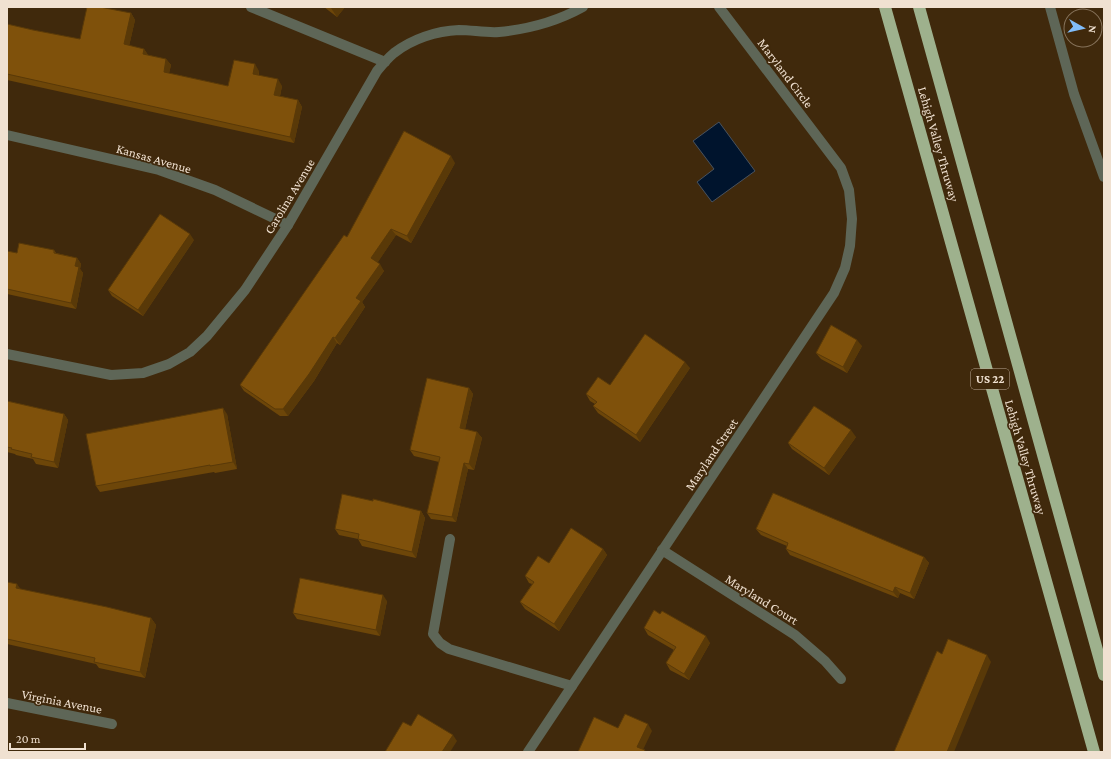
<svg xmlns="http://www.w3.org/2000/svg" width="1111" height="759" viewBox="0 0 1111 759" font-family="'Crimson Pro',serif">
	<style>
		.water { fill: #00142d; stroke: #48525e }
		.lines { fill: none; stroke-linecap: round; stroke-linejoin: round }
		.minor { stroke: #5e6657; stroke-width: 10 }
		.highway { stroke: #9eb18d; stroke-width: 12 }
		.wall { fill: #6d4609 }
		.shaded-wall { fill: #593908 }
		.building { fill: #7f510b; stroke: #593908 }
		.labels { text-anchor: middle; stroke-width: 3.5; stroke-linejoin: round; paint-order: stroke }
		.shield { fill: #40290c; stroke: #bbaa96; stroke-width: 1 }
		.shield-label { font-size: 12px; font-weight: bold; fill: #f0e1d1 }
		.street-label { font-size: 13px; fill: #f0e1d1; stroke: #40290c }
	</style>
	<rect width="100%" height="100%" fill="#40290c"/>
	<polygon class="water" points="719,122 755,171 712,202 697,182 714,169 693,141"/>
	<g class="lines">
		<g class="minor">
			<polyline points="251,7 385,62"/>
			<polyline points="1050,7 1074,94 1104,177"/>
			<polyline points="7,135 159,170 215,190 288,225"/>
			<path d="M 7,354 L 111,375 L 143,373 L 169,364 L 190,352 L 207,336 L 245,290 L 288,225 L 377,71 C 382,65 388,58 394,53 C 412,39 436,31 459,30 C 472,30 486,33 499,32 C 530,29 556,22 583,7"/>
			<polyline points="450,539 433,634 440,643 449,649 572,686"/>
			<polyline points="662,550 795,635 825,661 841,679"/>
			<polyline points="7,703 112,724"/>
			<polyline points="528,752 834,293 845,268 850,246 852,219 849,190 841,168 719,7"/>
		</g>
		<g class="highway">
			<polyline points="885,7 1094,752"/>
			<polyline points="919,7 1104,675"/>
		</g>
	</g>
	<g class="wall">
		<polygon points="324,7 345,7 337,17"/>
		<polygon points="131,13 135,20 129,46 144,49 148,55 166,59 171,65 169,73 228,86 259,71 259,76 282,86 280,96 298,100 302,107 294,143 7,80 7,24 33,30 80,39"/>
		<polygon points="455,163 411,243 396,235 377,263 384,271 362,302 365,307 340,345 337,343 314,381 288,416 280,416 244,391 240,385 347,237"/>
		<polygon points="194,240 143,316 112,296 108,290"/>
		<polygon points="54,250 56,253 77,258 81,264 80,269 83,273 76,309 7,294 7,251 17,253"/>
		<polygon points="862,346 847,373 821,359 816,353"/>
		<polygon points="690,368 640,442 598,413 593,406 595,404 590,401 586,394 610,385"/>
		<polygon points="469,388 473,394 465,429 477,432 482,438 474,470 468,469 456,522 431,519 427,513 439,462 414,456 410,450"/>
		<polygon points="7,401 64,414 68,420 58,468 36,464 33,459 16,455 15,454 7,452"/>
		<polygon points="227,414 237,469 215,473 214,472 100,492 96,486"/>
		<polygon points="856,437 829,475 792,449 788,443"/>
		<polygon points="421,511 425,518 416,558 362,546 358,539 339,535 335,529"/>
		<polygon points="756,529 924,557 929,563 914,599 900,593 898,598 790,555 786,549 787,546 761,535"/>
		<polygon points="603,549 607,555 559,631 525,609 520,602 532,584 529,583 525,576 549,563"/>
		<polygon points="7,582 20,589 151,618 156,625 145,678 99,668 96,664 7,644"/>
		<polygon points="387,601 380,636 297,619 293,613"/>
		<polygon points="660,614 710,643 689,680 670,670 666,663 674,650 648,635 644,628"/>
	</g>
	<g class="shaded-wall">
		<polygon points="332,7 345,7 337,17 331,8"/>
		<polygon points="131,13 135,20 128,51 124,44"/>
		<polygon points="144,49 148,55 143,54"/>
		<polygon points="166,59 171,65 168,78 164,72"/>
		<polygon points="255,64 259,71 258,81 253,74"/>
		<polygon points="278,79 282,86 279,101 274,95"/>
		<polygon points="298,100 302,107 294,143 290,137"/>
		<polygon points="451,156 455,163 411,243 407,236"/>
		<polygon points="391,229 396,235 376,265 371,258"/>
		<polygon points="190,234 194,240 143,316 138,310"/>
		<polygon points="77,258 81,264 80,269 83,273 76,309 71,303 75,266"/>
		<polygon points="380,264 384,271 362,302 365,307 340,345 335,338 356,298"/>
		<polygon points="333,337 337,343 314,381 288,416 283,409"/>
		<polygon points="857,340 862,346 847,373 843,367"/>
		<polygon points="685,362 690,368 640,442 636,435"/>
		<polygon points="469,388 473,394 464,434 460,428"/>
		<polygon points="223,408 227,414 237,469 233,462"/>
		<polygon points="64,414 68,420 58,468 54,462"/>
		<polygon points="851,430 856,437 829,475 824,468"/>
		<polygon points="477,432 482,438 474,470 469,464"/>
		<polygon points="464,463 468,469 456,522 452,517"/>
		<polygon points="421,511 425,518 416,558 412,552"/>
		<polygon points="603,549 607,555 559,631 554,624"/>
		<polygon points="924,557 929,563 914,599 910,593"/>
		<polygon points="17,584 22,591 16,588"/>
		<polygon points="895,587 900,593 898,598 893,592"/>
		<polygon points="383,595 387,601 380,636 376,630"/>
		<polygon points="151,618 156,625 145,678 140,672"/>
		<polygon points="706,636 710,643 689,680 684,674"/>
		<polygon points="987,655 991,662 954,752 947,752"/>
		<polygon points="648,724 652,731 642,752 637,747"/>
		<polygon points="453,735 457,741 450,752 442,752"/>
	</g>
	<g class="building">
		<polygon points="87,7 100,7 131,13 124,44 144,49 143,54 166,59 164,72 228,86 234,60 255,64 253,74 278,79 274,95 298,100 290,137 7,74 7,24 33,30 80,39"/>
		<polygon points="404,131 451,156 407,236 391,229 371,258 380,264 356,298 361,301 335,338 333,337 309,374 283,409 275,409 240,385 344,235 347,237"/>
		<polygon points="160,214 190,234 138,310 108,290"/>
		<polygon points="19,243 54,250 54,253 77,258 75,266 79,267 71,303 7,289 7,251 17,253"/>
		<polygon points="831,325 857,340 843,367 816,353"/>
		<polygon points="645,334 685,362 636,435 593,406 597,402 586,394 598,377 610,385"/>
		<polygon points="427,378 469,388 460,428 477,432 469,464 464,463 452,517 427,513 440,457 410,450"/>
		<polygon points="7,401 64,414 54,462 31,457 32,454 11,449 12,448 7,447"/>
		<polygon points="814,406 851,430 824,468 788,443"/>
		<polygon points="223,408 233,462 210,466 210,465 96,486 86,434"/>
		<polygon points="773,493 924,557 910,593 895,587 893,592 786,549 788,543 756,529"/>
		<polygon points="342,494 373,501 373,499 421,511 412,552 358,539 359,534 335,529"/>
		<polygon points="571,528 603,549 554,624 520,602 534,582 525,576 538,556 549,563"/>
		<polygon points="300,578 383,595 376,630 293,613"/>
		<polygon points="7,582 17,584 16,588 107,607 151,618 140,672 94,662 95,658 7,639"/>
		<polygon points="654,610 660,614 662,611 706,636 684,674 666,663 676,647 644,628"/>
		<polygon points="948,639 987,655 947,752 894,752 937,651 942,654"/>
		<polygon points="418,714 453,735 442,752 385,752 403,722 411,726"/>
		<polygon points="625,714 648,724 637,747 645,750 644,752 578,752 594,717 618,728"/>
	</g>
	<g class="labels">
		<rect class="shield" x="971" y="369" width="38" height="20" rx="3"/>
		<g class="shield-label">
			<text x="990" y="383">US 22</text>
		</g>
		<g class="street-label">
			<text transform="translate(786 73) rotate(53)" y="5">Maryland Circle</text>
			<text transform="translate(939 144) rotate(74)" y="5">Lehigh Valley Thruway</text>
			<text transform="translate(154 158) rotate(16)" y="5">Kansas Avenue</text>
			<text transform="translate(289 196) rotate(-59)" y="5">Carolina Avenue</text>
			<text transform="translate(711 454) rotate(-56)" y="5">Maryland Street</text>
			<text transform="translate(1026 457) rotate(74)" y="5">Lehigh Valley Thruway</text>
			<text transform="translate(762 599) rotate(32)" y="5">Maryland Court</text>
			<text transform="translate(62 701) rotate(11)" y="5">Virginia Avenue</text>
		</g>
	</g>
	<rect width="1111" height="759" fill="none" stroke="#f0e1d1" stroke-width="16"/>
	<g transform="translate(1083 28) rotate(98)"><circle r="19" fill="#40290c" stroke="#86735b"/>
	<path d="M0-3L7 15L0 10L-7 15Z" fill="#81bdfa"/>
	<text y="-6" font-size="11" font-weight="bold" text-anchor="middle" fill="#f0e1d1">N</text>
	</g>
	<path d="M10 743v6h75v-6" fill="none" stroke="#f0e1d1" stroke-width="2"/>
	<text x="16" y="743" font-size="12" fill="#f0e1d1" stroke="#40290c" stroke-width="3" paint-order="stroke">20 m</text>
</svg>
